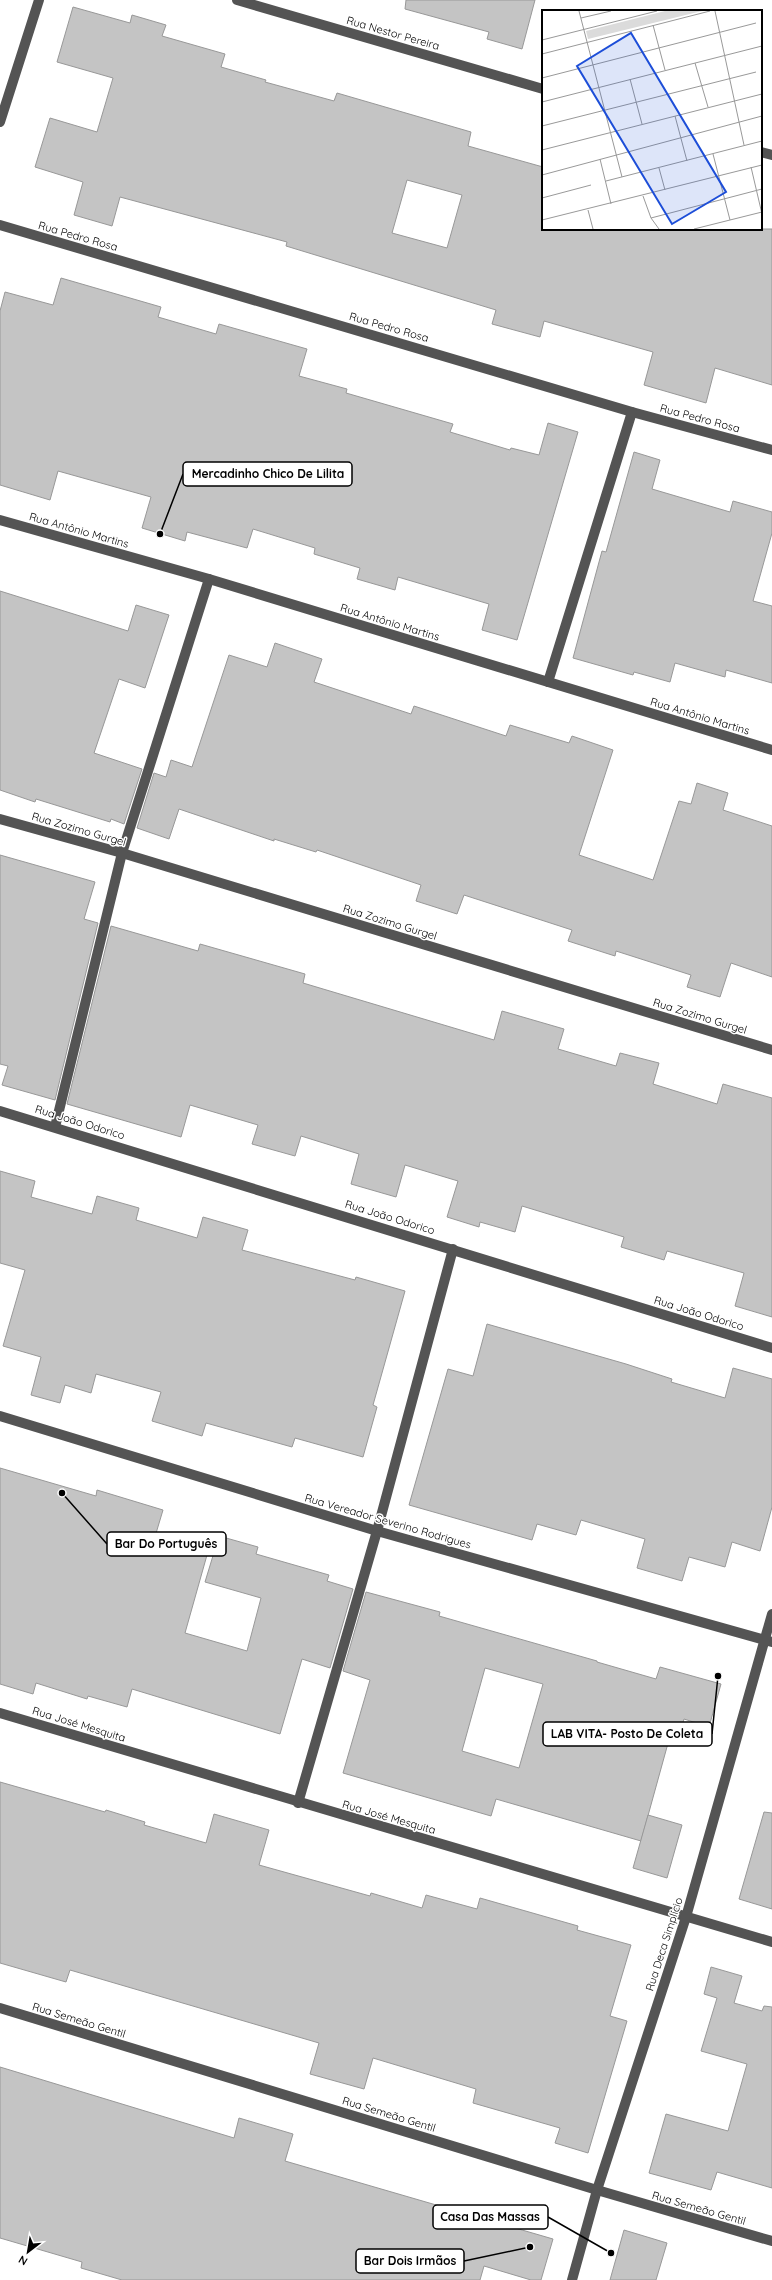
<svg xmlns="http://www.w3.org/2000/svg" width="772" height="2280" viewBox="0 0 772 2280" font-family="Quicksand,sans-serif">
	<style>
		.building { fill: #c4c4c4; stroke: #989898; fill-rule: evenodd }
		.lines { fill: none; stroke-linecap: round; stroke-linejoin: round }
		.minor { stroke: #545454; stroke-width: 10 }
		.labels { text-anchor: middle; stroke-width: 3; stroke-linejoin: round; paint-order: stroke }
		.street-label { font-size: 11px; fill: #000; stroke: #fff }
		.inset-road { fill: none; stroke: #999; stroke-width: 1 }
		.view { fill: #1d4ed8; fill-opacity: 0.15; stroke: #1d4ed8; stroke-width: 2 }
		.inset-edge { fill: none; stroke: #000; stroke-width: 2 }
		.leader { fill: none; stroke: #000; stroke-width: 1.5 }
		.callout-dot { fill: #000; stroke: #fff; stroke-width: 1.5 }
		.callout { fill: #fff; stroke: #000; stroke-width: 1.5 }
		.callout-label { font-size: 12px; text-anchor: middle; font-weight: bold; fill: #000 }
	</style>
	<rect width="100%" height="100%" fill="#fff"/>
	<g class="building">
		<polygon points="406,0 535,0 522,49 487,39 489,32 405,9"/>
		<path d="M 73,7 L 130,23 L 132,15 L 166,25 L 162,36 L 225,54 L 221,67 L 266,80 L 265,82 L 334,101 L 337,93 L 471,132 L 468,146 L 543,167 L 543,229 L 772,229 L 772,385 L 715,368 L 706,403 L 644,385 L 653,352 L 544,321 L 540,337 L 492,324 L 496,310 L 286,246 L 287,242 L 120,197 L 112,226 L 74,215 L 83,182 L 35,167 L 50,118 L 97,132 L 113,78 L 57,62 ZM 407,180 L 462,195 L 447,248 L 392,233 Z"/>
		<polygon points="61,278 161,307 158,317 216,334 219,324 307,349 299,376 347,389 346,393 453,424 450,432 510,450 511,448 539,455 548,423 578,432 517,640 482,630 489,604 398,577 395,590 357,579 360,568 314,554 315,548 253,529 247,548 187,532 185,541 142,528 151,497 58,471 50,500 0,485 0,311 5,292 53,305"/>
		<polygon points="634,452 660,460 652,489 730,512 733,501 772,512 772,533 753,601 772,606 772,683 726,670 725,677 675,663 670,682 634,672 633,675 573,658 602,551 606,552"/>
		<polygon points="0,591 128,631 136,605 169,615 145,688 119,679 94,753 142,769 124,824 111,819 110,822 36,799 35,802 0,790"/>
		<polygon points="275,643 322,659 314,682 411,714 414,706 506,736 510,725 569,743 572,736 613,750 579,855 653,880 679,801 691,804 697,783 728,793 723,810 772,826 772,977 731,963 720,997 687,987 691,975 616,951 615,956 568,941 572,930 464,895 457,914 416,901 421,885 317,850 316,852 274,839 274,841 179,809 169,839 137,828 154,773 166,777 171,760 192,767 229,655 267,667"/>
		<polygon points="0,855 95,882 84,919 98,923 55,1100 2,1085 8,1066 0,1064"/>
		<polygon points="111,926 198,951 200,944 305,974 303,983 494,1040 502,1011 564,1029 558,1049 616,1066 620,1053 659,1063 653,1084 717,1104 723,1084 772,1098 772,1317 735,1306 744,1273 667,1251 664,1260 621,1247 624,1237 522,1206 515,1232 480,1222 479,1227 447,1217 458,1181 405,1165 396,1197 351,1184 359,1154 301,1136 295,1156 252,1144 258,1125 190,1105 181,1137 67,1104"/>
		<polygon points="0,1171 35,1181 31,1197 92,1214 97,1196 139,1208 136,1220 197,1238 203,1217 248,1230 242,1250 355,1280 356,1277 405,1291 373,1405 377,1407 363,1457 295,1438 292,1447 206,1423 202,1436 152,1421 161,1392 96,1374 91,1393 65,1385 60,1403 31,1395 41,1357 3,1346 25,1270 0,1263"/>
		<polygon points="487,1324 626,1364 672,1379 671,1382 725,1398 733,1368 772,1379 772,1507 760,1551 732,1542 725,1567 689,1557 682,1581 637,1568 645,1539 581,1520 576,1535 537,1524 532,1540 409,1505 448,1369 473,1376"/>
		<polygon points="0,1468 96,1496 97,1490 163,1510 154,1540 207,1555 185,1633 247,1651 261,1598 205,1582 219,1536 258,1547 256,1554 329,1575 327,1581 353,1589 330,1668 302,1659 280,1734 132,1689 127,1707 88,1696 87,1699 36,1683 33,1694 0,1684"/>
		<path d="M 366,1592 L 440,1612 L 439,1616 L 597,1661 L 597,1662 L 656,1679 L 660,1667 L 721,1684 L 709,1727 L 684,1719 L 678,1739 L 670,1736 L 641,1841 L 496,1799 L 491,1816 L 343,1773 L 370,1680 L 343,1671 ZM 485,1668 L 543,1684 L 519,1768 L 462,1751 Z"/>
		<polygon points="0,1782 105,1812 106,1810 145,1822 144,1825 206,1843 214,1814 269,1830 259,1865 370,1896 371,1893 422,1908 426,1895 477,1909 480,1898 578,1926 577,1930 631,1945 610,2016 627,2021 588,2153 555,2143 560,2128 473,2103 476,2089 373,2058 364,2089 310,2074 319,2043 70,1970 66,1982 0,1963"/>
		<polygon points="764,1812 772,1813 772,1909 739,1899"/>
		<polygon points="648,1815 682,1825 667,1878 633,1868"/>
		<polygon points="711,1967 742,1976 734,2003 762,2011 764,2006 772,2007 772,2188 717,2172 711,2190 649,2173 666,2114 728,2131 747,2064 701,2051 717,1998 704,1994"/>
		<polygon points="0,2067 234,2138 239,2118 293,2134 285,2161 553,2239 541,2280 531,2280 484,2266 480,2280 122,2280 81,2268 82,2262 0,2238"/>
		<polygon points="624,2230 667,2243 656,2280 610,2280"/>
	</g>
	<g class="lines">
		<g class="minor">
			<polyline points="237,0 543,89"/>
			<polyline points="0,122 39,0"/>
			<polyline points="761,152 772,155"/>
			<polyline points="0,225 632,412 772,450"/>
			<polyline points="0,520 209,579 772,750"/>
			<polyline points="548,682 632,412"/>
			<polyline points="0,819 122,853 772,1050"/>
			<polyline points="0,1111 772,1348"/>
			<polyline points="55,1127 122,853 209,579"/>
			<polyline points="0,1416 377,1531 772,1642"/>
			<polyline points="0,1713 772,1942"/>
			<polyline points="298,1803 377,1531 453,1249"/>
			<polyline points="0,2008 597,2190 772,2241"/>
			<polyline points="572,2280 597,2190 686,1917 772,1614"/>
		</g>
	</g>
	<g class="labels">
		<g class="street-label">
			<text transform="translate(393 33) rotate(16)" y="4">Rua Nestor Pereira</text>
			<text transform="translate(78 236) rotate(16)" y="4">Rua Pedro Rosa</text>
			<text transform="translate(389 327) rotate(16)" y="4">Rua Pedro Rosa</text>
			<text transform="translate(700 418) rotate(15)" y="4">Rua Pedro Rosa</text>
			<text transform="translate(79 530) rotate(16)" y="4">Rua Antônio Martins</text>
			<text transform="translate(390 622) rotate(17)" y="4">Rua Antônio Martins</text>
			<text transform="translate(700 716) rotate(17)" y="4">Rua Antônio Martins</text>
			<text transform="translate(79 829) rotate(16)" y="4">Rua Zozimo Gurgel</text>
			<text transform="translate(390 922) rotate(17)" y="4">Rua Zozimo Gurgel</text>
			<text transform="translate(700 1016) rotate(17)" y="4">Rua Zozimo Gurgel</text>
			<text transform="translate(80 1122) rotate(17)" y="4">Rua João Odorico</text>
			<text transform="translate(390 1217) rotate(17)" y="4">Rua João Odorico</text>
			<text transform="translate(699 1313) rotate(17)" y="4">Rua João Odorico</text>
			<text transform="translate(388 1521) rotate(16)" y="4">Rua Vereador Severino Rodrigues</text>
			<text transform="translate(79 1724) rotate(17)" y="4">Rua José Mesquita</text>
			<text transform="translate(389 1817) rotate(16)" y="4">Rua José Mesquita</text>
			<text transform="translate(664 1944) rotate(-72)" y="4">Rua Deca Simplício</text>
			<text transform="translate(79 2020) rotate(17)" y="4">Rua Semeão Gentil</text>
			<text transform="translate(389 2114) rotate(17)" y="4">Rua Semeão Gentil</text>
			<text transform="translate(699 2208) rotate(16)" y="4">Rua Semeão Gentil</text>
		</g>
	</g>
	<g transform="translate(542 10)">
		<rect width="220" height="220" fill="#fff"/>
		<path d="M 123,1 L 160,1 L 46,29 L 44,21 Z" fill="#dbdbdb"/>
		<path class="inset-road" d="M 37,1 L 80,167M 173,1 L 202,135M 39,8 L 69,1M 111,15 L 123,60M 0,30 L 115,1M 0,44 L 168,1M 153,53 L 166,97M 0,68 L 214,13M 88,69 L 100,114M 0,92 L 220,36M 133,106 L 145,151M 0,116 L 214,62M 0,140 L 220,84M 171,144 L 188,210M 58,149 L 69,194M 209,157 L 220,204M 117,158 L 123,180M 0,165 L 220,106M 64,171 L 220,131M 101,186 L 109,208 L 117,219M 0,188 L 49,175M 46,200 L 51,219M 109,208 L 220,179M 0,210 L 220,155M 152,219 L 220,202"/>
		<path class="view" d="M 89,23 L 184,182 L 130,214 L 35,56 Z"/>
		<rect width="220" height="220" class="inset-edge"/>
	</g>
	<path class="leader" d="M160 534L183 474M62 1493L107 1544M718 1676L712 1734M611 2253L548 2217M530 2247L464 2261"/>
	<g class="callout-dot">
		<circle cx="160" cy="534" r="4"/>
		<circle cx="62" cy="1493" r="4"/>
		<circle cx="718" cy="1676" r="4"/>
		<circle cx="611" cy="2253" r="4"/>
		<circle cx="530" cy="2247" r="4"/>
	</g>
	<g class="callout">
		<rect x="183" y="462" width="169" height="24" rx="4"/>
		<rect x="107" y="1532" width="119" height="24" rx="4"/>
		<rect x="543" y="1722" width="169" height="24" rx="4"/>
		<rect x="433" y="2205" width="115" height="24" rx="4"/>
		<rect x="356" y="2249" width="108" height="24" rx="4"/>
	</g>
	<g class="callout-label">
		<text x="268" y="478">Mercadinho Chico De Lilita</text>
		<text x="166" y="1548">Bar Do Português</text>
		<text x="627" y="1738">LAB VITA- Posto De Coleta</text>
		<text x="490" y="2221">Casa Das Massas</text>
		<text x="410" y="2265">Bar Dois Irmãos</text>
	</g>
	<g transform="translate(28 2252) rotate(211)" stroke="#ffffff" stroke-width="3" paint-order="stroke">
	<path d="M0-3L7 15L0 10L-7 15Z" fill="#000000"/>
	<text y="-6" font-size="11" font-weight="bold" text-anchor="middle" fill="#000000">N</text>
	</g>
</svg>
